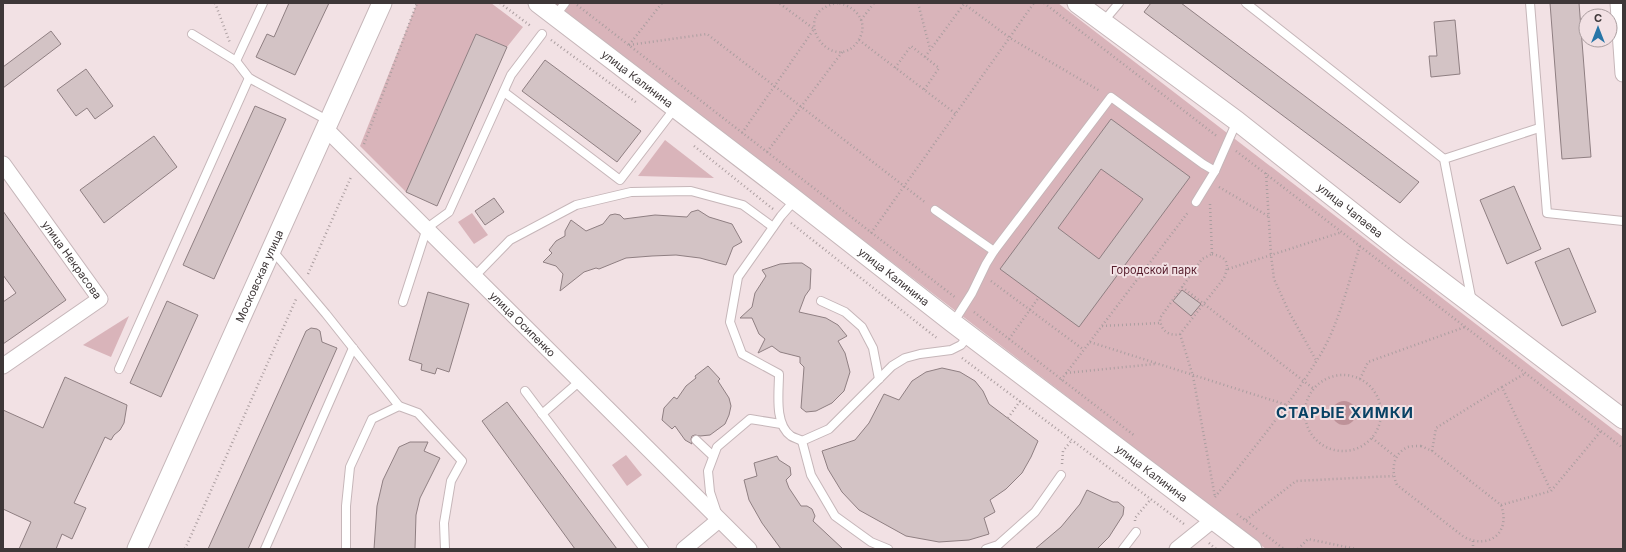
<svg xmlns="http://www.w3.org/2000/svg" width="1626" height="552" viewBox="0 0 1626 552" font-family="Inter,sans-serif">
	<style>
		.green { fill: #d9b4ba }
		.water { fill: #be9299 }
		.building { fill: #d3c3c5; stroke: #8f7f82; fill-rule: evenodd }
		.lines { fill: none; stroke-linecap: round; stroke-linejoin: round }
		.service-casing { stroke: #c6b6b9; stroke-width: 10 }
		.minor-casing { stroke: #c6b6b9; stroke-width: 17 }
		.tertiary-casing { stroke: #c6b6b9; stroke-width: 21 }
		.path { stroke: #ab9ea0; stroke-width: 2.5; stroke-dasharray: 1 3; stroke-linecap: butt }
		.service { stroke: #fff; stroke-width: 8 }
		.minor { stroke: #fff; stroke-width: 15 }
		.tertiary { stroke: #fff; stroke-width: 19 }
		.labels { text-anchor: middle; stroke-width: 4; stroke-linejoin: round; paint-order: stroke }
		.street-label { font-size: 11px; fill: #3e3738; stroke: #f2e1e4 }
		.park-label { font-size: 11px; fill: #561d2c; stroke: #f2e1e4 }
		.district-label { font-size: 15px; font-weight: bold; letter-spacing: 1px; fill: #094264; stroke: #f2e1e4 }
	</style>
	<rect width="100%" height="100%" fill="#f2e1e4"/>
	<g class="green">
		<polygon points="417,3 491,3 523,27 507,47 476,34 406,192 360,146"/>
		<polygon points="554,3 1058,3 1623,437 1623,549 1266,549"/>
		<polygon points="665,140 714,178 638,176"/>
		<polygon points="472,213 488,235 474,244 458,222"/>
		<polygon points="129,316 111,357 83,345"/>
		<polygon points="626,455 642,475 627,486 612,465"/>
	</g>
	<circle class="water" cx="1344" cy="413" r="12"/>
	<g class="building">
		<polygon points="289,3 329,3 295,75 256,57 267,34 274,37"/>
		<polygon points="1151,3 1181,3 1419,182 1400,203 1144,12"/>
		<polygon points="1550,3 1579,3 1591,157 1562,159"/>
		<polygon points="1455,20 1460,74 1431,77 1429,56 1437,56 1434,22"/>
		<polygon points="51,31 61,44 3,88 3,67"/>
		<polygon points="476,34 507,47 437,206 406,192"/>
		<polygon points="545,60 641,131 617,162 522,91"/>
		<polygon points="86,69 113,106 95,119 87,108 76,116 57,90"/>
		<polygon points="255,106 286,119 214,279 183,265"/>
		<path d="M 1111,119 L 1190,177 L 1079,327 L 1000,269 ZM 1101,169 L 1143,199 L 1099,259 L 1058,228 Z"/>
		<polygon points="154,136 177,167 104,223 80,190"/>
		<polygon points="1514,186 1541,249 1507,264 1480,200"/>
		<polygon points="494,198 504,212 485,225 475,211"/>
		<polygon points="698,210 709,217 732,224 742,242 733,247 726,265 700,258 676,255 652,256 626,258 599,269 596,268 584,272 560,291 563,274 556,266 543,262 552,253 549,250 556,241 565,236 565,231 571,220 586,231 603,224 610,215 615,214 620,215 624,219 655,215 687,217 691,212"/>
		<polygon points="3,211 66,300 3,344 3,302 16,293 3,275"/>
		<polygon points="1569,248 1596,312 1562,326 1535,262"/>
		<polygon points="793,263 802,263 811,269 810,289 805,296 799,312 826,318 838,325 847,336 838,341 845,353 850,372 844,391 832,403 816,411 806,412 801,408 804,367 800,363 800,357 780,352 772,346 758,353 765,339 759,334 752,318 740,318 752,307 755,293 766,276 762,270 780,264"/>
		<polygon points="1182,290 1201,304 1191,316 1173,301"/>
		<polygon points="428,292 469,304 449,372 437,368 435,374 421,370 422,364 409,360"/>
		<polygon points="167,301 198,315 161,397 130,383"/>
		<polygon points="311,328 317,329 320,331 322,342 337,348 248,549 208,549 306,331"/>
		<polygon points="708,366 720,379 718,381 729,398 731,406 729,415 725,424 710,435 700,436 695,435 692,436 691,439 692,444 685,440 675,426 672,429 662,420 664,408 674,397 677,399 686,386 696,378 695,376"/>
		<polygon points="942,368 960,372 975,381 983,391 989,404 1038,441 1031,457 1022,473 1006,489 990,500 995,512 984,518 989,534 969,540 939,542 906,536 859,510 842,492 828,469 822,451 855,440 869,423 884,394 899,400 912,381 926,372"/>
		<polygon points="65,377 127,405 124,423 120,430 114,435 111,440 105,437 74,503 86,508 72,539 62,534 56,549 19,549 31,522 3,509 3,410 43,428"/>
		<polygon points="507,402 617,549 575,549 482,421"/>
		<polygon points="410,442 428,442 424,451 440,458 420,498 416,515 415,549 374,549 377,506 383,480 399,447"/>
		<polygon points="777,456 779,460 790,467 791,475 786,480 789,488 801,506 807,506 812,509 815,516 813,521 843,549 781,549 762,523 749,500 744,480 757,476 754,463"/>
		<polygon points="1087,490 1113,502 1118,502 1124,507 1123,515 1109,537 1097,549 1035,549 1061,527 1080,504"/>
	</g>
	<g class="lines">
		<defs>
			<g id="service">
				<polyline points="1246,3 1444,159 1472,302"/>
				<polyline points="1530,3 1547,213 1623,221"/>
				<polyline points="555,16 565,3"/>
				<polyline points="1103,22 1119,3"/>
				<polyline points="192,34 236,61 249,78 329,121"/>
				<polyline points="236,61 263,3"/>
				<polyline points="504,92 620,180 675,108"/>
				<polyline points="1444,159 1539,128"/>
				<path d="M 795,200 L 781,216 L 738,277 L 730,322 L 742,354 L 779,374 C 779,392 774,424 791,436 C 794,438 799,439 802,441"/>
				<polyline points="1196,202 1215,171 1237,121"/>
				<polyline points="935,210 994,251"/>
				<polyline points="272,250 326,314 399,406"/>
				<polyline points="475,276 510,240 576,205 631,192 691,191 743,205 773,227"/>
				<polyline points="821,301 845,312 862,327 873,348 879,379"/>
				<polyline points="403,302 427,228 449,212 511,75 542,34"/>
				<polyline points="953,323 972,293 986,264 994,251 1111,97 1203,164 1215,171"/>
				<polyline points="119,369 249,78"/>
				<polyline points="525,391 644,549"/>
				<polyline points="542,414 580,381"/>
				<polyline points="696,440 713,456"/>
				<polyline points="717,513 710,492 708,471 717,447 750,419 781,424"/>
				<polyline points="265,549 353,348"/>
				<polyline points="346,549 346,506 350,467 372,419 399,406 418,413 462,461 451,481 444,523 445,549"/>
				<polyline points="888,549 871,542 835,516 811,475 802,441 829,429 892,366 905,358 920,354 951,350 961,345 969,335"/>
				<polyline points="986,549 998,545 1035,512 1061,475"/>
				<polyline points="1123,549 1136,532"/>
			</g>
			<g id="minor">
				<polyline points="1618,3 1623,74"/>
				<path id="s1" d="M 326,129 L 749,549"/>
				<path id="s2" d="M 3,164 L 100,299 L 3,366"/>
				<polyline points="684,549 719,520"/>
				<polyline points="1177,549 1213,520"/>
			</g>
			<g id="tertiary">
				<path id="s3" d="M 538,3 L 788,194 L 953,323 L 1252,549"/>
				<path id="s4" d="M 1077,3 L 1237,121 L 1399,249 L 1623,419"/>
				<path id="s5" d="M 137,549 L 382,3"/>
			</g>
		</defs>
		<use href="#service" class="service-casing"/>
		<use href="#minor" class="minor-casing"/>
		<use href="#tertiary" class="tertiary-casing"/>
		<g class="path">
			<polyline points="215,3 230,43"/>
			<polyline points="500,3 532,27"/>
			<path d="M 838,3 C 785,12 833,78 858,41 C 870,23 856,6 838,3"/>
			<polyline points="918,3 930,49"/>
			<polyline points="963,3 1010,38 1100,91"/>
			<polyline points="1044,3 1218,137"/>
			<polyline points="577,5 956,298"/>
			<polyline points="861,20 874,3"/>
			<polyline points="551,40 637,103"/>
			<polyline points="859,40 956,114"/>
			<polyline points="629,45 707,34 926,203"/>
			<polyline points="629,45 662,3"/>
			<polyline points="925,57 964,4"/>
			<polyline points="895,68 911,46 939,68 924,90"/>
			<polyline points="742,133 814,29 779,3"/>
			<polyline points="364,144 417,3"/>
			<polyline points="694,146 773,209"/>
			<polyline points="1236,151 1623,448"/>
			<polyline points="767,152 843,51"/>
			<polyline points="1266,173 1271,255 1274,279 1289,312 1316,360"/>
			<polyline points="1219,187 1268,216"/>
			<polyline points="1210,204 1212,254"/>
			<polyline points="791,223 938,339"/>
			<polyline points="871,233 1034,3"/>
			<path d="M 1212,254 C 1227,257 1230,263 1224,278 L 1180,334 C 1169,337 1160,330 1160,318 L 1202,259 Z"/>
			<polyline points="1228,269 1342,232"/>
			<polyline points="308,274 351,177"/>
			<polyline points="991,281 1084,350"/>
			<polyline points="1182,287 1314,389"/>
			<polyline points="974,312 1135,436"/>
			<polyline points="1102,326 1160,323"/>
			<polyline points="1180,334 1193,376 1215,497"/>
			<polyline points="1009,339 1039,297"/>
			<polyline points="1090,342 1287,405"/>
			<polyline points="962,358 1184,524"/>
			<polyline points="1066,373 1155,364"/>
			<circle cx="1343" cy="413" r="38"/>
			<polyline points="1360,379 1368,362 1465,327"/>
			<polyline points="1061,380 1189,211"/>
			<polyline points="1502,387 1526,373"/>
			<polyline points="1008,418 1020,401"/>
			<polyline points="1372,438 1397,458"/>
			<path d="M 1421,446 L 1432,451 L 1501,505 C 1511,532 1490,550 1464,537 L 1397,485 C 1391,471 1392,454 1408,447 C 1412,446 1417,446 1421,446 Z"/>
			<polyline points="1432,451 1436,428 1502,387 1551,491"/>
			<polyline points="1062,464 1063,451 1072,440"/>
			<path d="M 1215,497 C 1252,450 1291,404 1322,352 C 1340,320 1349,281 1360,246"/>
			<polyline points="1501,505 1551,491 1601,431"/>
			<polyline points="1237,514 1257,529"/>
			<polyline points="1246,520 1296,481 1393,476"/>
			<polyline points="1135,521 1135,518 1151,499"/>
			<polyline points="1263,533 1284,549"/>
			<polyline points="1473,541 1473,549"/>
			<polyline points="1209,543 1216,549"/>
			<polyline points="185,549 297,297"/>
			<polyline points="1298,549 1308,539 1356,549"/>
		</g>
		<use href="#service" class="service"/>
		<use href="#minor" class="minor"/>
		<use href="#tertiary" class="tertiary"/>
	</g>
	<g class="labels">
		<g class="street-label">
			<text dy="4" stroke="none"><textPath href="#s3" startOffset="125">улица Калинина</textPath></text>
			<text dy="4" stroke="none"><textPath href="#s4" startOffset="343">улица Чапаева</textPath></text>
			<text dy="4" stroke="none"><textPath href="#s2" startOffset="118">улица Некрасова</textPath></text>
			<text dy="4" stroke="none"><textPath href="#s5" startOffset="299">Московская улица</textPath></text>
			<text dy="4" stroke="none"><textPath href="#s3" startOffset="449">улица Калинина</textPath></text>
			<text dy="4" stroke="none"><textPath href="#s1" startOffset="277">улица Осипенко</textPath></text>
			<text dy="4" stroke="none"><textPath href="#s3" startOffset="773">улица Калинина</textPath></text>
		</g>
		<g class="park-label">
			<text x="1154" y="274">Городской парк</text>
		</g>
		<g class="district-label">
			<text x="1345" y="418">СТАРЫЕ ХИМКИ</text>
		</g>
	</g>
	<rect width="1626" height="552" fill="none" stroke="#3e3738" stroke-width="8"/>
	<g transform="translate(1598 28)"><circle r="19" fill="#f2e1e4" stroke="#aa9d9f"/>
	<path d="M0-3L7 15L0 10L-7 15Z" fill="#2775a7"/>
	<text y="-6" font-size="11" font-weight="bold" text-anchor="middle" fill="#3e3738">С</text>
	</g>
</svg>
